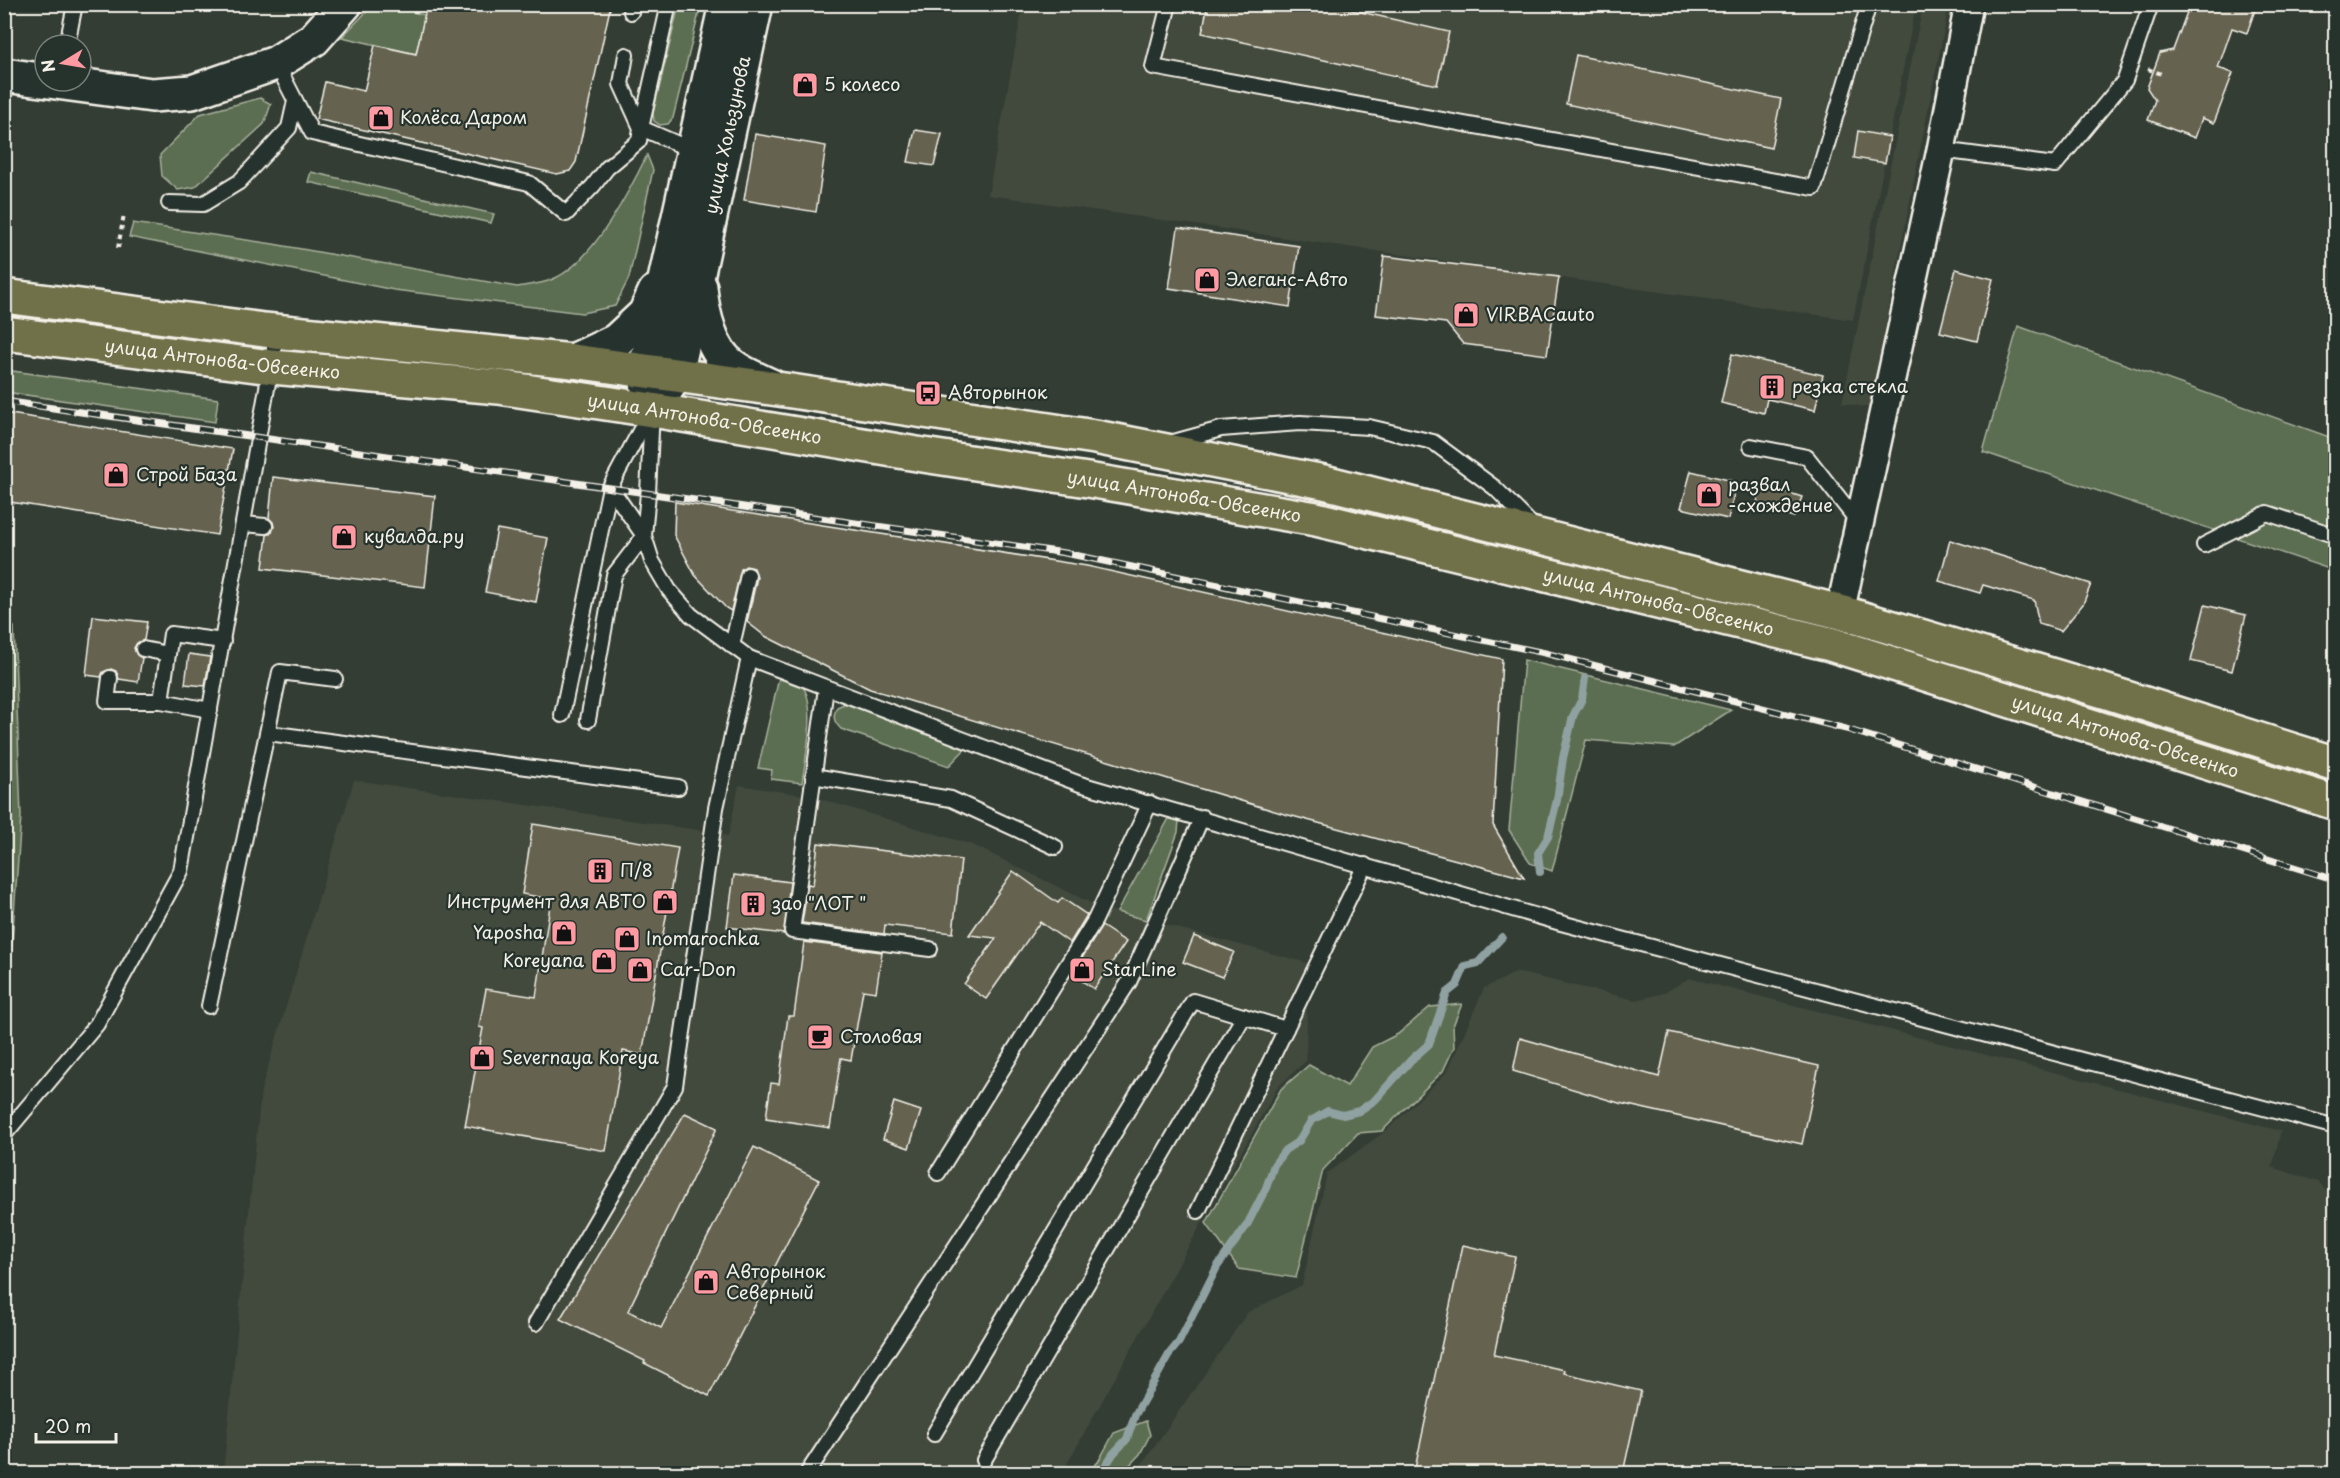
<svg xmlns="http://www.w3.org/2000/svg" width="2340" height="1478" viewBox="0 0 2340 1478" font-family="'Playpen Sans',sans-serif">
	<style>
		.built { fill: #42493c }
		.green { fill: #5c6e51; stroke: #a8b09c; stroke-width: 1.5 }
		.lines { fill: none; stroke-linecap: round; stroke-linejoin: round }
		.stream { stroke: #90a1a2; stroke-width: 8 }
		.building { fill: #656450; stroke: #f4f1e8; stroke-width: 1.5 }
		.service-casing { stroke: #f4f1e8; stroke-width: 18 }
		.minor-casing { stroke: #f4f1e8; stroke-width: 32 }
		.tertiary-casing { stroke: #f4f1e8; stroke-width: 38 }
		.secondary-casing { stroke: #f4f1e8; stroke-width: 38 }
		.trunk-casing { stroke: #f4f1e8; stroke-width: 38 }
		.path { stroke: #f4f1e8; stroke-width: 4; stroke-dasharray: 4.5 4.5; stroke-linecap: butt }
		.service { stroke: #26332d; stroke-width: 14 }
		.minor { stroke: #26332d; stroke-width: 27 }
		.tertiary { stroke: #26332d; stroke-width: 33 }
		.secondary { stroke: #26332d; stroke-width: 33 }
		.trunk { stroke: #70704a; stroke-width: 33 }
		.rail-casing { stroke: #f4f1e8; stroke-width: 7 }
		.rail { stroke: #26332d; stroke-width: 4.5; stroke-dasharray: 14; stroke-linecap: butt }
		.labels { text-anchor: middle; stroke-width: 4.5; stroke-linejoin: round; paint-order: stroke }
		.poi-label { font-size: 18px; fill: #f4f1e8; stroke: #26332d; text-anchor: start }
		.street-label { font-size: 18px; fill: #f4f1e8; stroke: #26332d }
	</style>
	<rect width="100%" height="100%" fill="#333d34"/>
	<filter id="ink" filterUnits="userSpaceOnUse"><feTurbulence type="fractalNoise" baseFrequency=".0167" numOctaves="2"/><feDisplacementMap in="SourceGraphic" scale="12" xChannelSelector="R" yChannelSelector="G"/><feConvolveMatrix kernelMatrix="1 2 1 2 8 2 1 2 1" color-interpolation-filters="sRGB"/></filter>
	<g filter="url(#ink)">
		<g class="built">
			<polygon points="1023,5 1916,5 1853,320 988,195"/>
			<polygon points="1923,5 1949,5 1869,408 1842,403"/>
			<polygon points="354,780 699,830 728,836 739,785 811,796 973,845 1099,907 1308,963 1306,1061 1278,1087 1062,1473 223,1474 261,1090"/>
			<polygon points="1517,972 1636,1000 1664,993 1689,978 2281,1131 2272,1167 2319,1182 2335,1203 2335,1473 1135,1474 1248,1312 1302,1285 1327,1173 1387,1130 1447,1072 1484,988"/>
		</g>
		<g class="green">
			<polygon points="373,5 413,5 412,12 425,15 416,54 342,37"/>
			<polygon points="679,5 701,5 673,118 668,124 660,125 654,121 653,113"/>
			<polygon points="260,98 271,104 264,124 195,187 178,190 162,176 160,155 200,114"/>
			<path d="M 647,155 L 653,170 L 629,278 L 615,306 L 582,313 L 394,290 L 129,237 L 133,223 L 273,244 L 517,287 C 529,285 542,284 553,279 C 592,263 629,192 647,155 Z"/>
			<polygon points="311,172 494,214 491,223 308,182"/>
			<polygon points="2018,326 2335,439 2335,571 1983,452"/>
			<polygon points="5,370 218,399 215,422 5,392"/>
			<polygon points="5,626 14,627 21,816 8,999 5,1005"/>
			<polygon points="1524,660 1731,710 1674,747 1586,740 1552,871 1530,863 1509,830"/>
			<path d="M 779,678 C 785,679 793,679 798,682 C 820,697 805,759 802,783 L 771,779 L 772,770 L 758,768 Z"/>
			<path d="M 846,703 L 859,705 L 965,749 L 949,766 L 841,729 C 834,722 832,717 837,707 Z"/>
			<polygon points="1172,813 1179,821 1178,832 1146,920 1117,912"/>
			<polygon points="1462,1004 1453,1026 1454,1047 1443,1071 1382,1131 1358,1133 1323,1170 1296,1278 1239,1269 1206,1223 1281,1089 1309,1065 1347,1086 1372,1047 1398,1034 1430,1007"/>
			<polygon points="1146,1421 1150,1435 1140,1454 1122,1473 1087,1473 1098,1462 1114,1433"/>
		</g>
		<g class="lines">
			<g class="stream">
				<polyline points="1540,872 1538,853 1548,837 1557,800 1563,758 1573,716 1582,699 1585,678"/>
				<polyline points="1100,1474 1113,1454 1127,1439 1135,1415 1170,1353 1179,1342 1217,1267 1247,1225 1266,1188 1274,1165 1285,1150 1299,1141 1311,1121 1328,1111 1343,1115 1359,1111 1375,1100 1411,1060 1429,1044 1447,993 1457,985 1465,966 1478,963 1502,937"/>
			</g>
		</g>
		<g class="building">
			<polygon points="427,4 453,9 454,4 611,4 576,162 570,171 557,174 316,119 325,82 364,91 375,45 416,54"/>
			<polygon points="1208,4 1326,4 1449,32 1437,85 1202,33"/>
			<polygon points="2190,4 2257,4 2247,33 2232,28 2218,68 2233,73 2214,123 2202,118 2195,138 2148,120 2155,100 2147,88 2160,53 2173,50"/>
			<polygon points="1576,55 1781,99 1771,148 1566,104"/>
			<polygon points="915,130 942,134 934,166 908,162"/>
			<polygon points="1858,131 1890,137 1885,163 1854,158"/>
			<polygon points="755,134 826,146 816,212 744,200"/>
			<polygon points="1178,228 1299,246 1290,307 1169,288"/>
			<polygon points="1384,256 1559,277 1547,355 1463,344 1446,323 1376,315"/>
			<polygon points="1956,269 1993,279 1977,341 1940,332"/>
			<polygon points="1732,354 1823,375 1815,410 1767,399 1764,413 1721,403"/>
			<polygon points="4,413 233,449 217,535 4,501"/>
			<polygon points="1691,471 1737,482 1728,519 1681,508"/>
			<polygon points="273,477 435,496 425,587 263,568 267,535 272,532 274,527 273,522 269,518"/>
			<polygon points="1762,484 1802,497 1794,517 1756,506"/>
			<polygon points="675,502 1087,566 1502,659 1493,825 1524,878 1281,813 870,689 765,636 747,622 757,577 754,568 746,566 741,569 731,611 726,608 695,575 674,535"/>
			<polygon points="497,529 548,538 536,602 485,592"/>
			<polygon points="1950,540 2091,584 2083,604 2061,631 2039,624 2034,600 1983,585 1980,593 1939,581"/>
			<polygon points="2205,605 2246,615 2232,671 2191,661"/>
			<polygon points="93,616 147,622 144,640 137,643 134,648 137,655 142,658 138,682 119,679 116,671 111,669 103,672 101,677 86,675"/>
			<polygon points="189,654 210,657 205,686 185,684"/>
			<polygon points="533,824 678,848 642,1055 623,1051 606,1151 465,1126 483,1028 479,1027 486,989 536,997 551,899 522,894"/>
			<polygon points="818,843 961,860 953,933 885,925 884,934 802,923 808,884 813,885"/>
			<polygon points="1013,871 1058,903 1062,898 1087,915 1070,943 1040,922 986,999 964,984 996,938 969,935"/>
			<polygon points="734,875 790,882 784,934 727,927"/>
			<polygon points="1102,926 1126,942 1094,989 1072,974"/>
			<polygon points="1194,936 1234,952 1222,977 1183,962"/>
			<polygon points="804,942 882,952 876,992 863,990 851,1060 841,1058 830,1128 766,1118 771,1083 779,1084 788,1016 794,1016"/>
			<polygon points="1669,1032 1819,1066 1802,1144 1619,1103 1513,1071 1520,1038 1659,1077"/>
			<polygon points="894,1102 921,1111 909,1148 883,1139"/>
			<polygon points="685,1113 717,1128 628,1311 661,1328 754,1147 819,1180 709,1396 644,1363 645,1361 560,1319"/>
			<polygon points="1463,1245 1515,1257 1494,1355 1565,1370 1564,1373 1641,1391 1623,1473 1414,1473"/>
		</g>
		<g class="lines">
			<defs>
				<g id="service">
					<polyline points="669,4 641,128 694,151"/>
					<polyline points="1169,4 1153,67 1814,188 1869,4"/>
					<polyline points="631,12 633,4"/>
					<polyline points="67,45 75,4"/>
					<polyline points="276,63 312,133 529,183 566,214 593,186 607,168 639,141 641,128 621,84 626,55"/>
					<polyline points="1941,150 2055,165 2125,80 2151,4"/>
					<polyline points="169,203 203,204 239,182 289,128 295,101"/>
					<polyline points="652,410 648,493 644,536 652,561 669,590 691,615 749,658 1080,784 1561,923 2336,1127"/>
					<polyline points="1170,443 1221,429 1300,423 1369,427 1433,442 1495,488 1535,528"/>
					<polyline points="1751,446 1807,457 1858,522"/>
					<polyline points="244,524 265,526"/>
					<polyline points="2204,545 2267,513 2336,536"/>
					<polyline points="732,646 748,575"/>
					<polyline points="143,649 168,654"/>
					<polyline points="110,678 107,701 161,701"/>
					<polyline points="826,688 792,931 930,949"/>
					<polyline points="210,710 161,701 171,634 223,641"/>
					<polyline points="562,715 610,487 649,414"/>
					<polyline points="588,720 614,575 644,536 610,487"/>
					<polyline points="268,733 678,787"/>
					<polyline points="813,776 951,799 1055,847"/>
					<polyline points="209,1006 280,672 335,679"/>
					<polyline points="4,1135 97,1024 181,871 277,332"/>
					<polyline points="938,1173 1095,920 1150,803"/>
					<polyline points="1198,1211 1365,865"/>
					<polyline points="536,1323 675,1086 716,808 749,658"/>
					<polyline points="934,1434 1193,1001 1286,1029"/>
					<polyline points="984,1460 1244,1016"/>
					<polyline points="808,1472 1129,982 1202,817"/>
				</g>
				<polyline id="minor" points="1840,612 1941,150 1969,4"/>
				<polyline id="tertiary" points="4,75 152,95 192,92 276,63 314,39 345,4"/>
				<g id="secondary">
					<path d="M 700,287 C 702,312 711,353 734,367 C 745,375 759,380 771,386"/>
					<polyline points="573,361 616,341 645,314 655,292"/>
					<polyline points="650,399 645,371 726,4"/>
					<path id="s1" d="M 652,410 L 676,375 L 756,4"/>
				</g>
				<g id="trunk">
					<polyline points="4,296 264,330 573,361 778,389 1095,437 1324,482 1840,612 2107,692 2336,764"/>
					<path id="s2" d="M 4,333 L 272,367 L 499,387 L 652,410 L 923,455 L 1088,480 L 1316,519 L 1830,644 L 2336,803"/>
				</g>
			</defs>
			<use href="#service" class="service-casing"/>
			<use href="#minor" class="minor-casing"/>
			<use href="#tertiary" class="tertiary-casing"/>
			<use href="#secondary" class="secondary-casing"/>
			<use href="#trunk" class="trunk-casing"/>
			<g class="path">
				<polyline points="2148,69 2164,75"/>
				<polyline points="118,248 124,214"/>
			</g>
			<use href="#service" class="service"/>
			<use href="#minor" class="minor"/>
			<use href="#tertiary" class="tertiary"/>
			<use href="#secondary" class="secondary"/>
			<use href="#trunk" class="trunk"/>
			<defs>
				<polyline id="rail" points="4,401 1065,553 1545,653 1846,729 2336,880"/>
			</defs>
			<use href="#rail" class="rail-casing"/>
			<use href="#rail" class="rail"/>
		</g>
	</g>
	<defs>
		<symbol id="shop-square" viewBox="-11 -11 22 22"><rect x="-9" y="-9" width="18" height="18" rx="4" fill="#ff9aa2" stroke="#26332d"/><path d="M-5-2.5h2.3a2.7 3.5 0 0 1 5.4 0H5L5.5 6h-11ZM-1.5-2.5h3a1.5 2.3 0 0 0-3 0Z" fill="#111"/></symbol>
		<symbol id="building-square" viewBox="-11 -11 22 22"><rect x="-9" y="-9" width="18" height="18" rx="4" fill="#ff9aa2" stroke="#26332d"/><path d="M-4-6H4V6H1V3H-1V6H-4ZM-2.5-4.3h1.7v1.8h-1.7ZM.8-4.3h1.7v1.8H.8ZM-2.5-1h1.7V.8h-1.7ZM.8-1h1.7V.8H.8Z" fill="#111"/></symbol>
		<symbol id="bus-square" viewBox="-11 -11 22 22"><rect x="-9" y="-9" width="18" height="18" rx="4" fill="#ff9aa2" stroke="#26332d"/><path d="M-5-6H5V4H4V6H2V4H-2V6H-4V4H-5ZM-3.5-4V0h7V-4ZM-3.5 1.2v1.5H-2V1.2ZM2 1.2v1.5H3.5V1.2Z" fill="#111"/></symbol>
		<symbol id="cafe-square" viewBox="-11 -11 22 22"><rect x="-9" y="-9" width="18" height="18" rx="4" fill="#ff9aa2" stroke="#26332d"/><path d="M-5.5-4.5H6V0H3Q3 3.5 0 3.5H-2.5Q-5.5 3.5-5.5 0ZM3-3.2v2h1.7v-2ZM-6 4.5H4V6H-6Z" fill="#111"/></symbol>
	</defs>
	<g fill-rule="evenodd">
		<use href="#shop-square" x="790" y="70" width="30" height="30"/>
		<use href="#shop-square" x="366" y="103" width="30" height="30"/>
		<use href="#shop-square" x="1192" y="265" width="30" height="30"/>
		<use href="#shop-square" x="1451" y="300" width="30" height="30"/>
		<use href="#building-square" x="1757" y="372" width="30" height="30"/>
		<use href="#bus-square" x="913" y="378" width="30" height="30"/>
		<use href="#shop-square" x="101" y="460" width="30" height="30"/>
		<use href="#shop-square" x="1694" y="480" width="30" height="30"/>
		<use href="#shop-square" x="329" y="522" width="30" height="30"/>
		<use href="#building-square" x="585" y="856" width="30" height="30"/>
		<use href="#shop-square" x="650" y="887" width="30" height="30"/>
		<use href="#building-square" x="738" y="889" width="30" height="30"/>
		<use href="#shop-square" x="549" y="918" width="30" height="30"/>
		<use href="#shop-square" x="612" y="924" width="30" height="30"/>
		<use href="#shop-square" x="589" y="946" width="30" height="30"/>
		<use href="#shop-square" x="625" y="955" width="30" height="30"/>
		<use href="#shop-square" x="1067" y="955" width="30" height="30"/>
		<use href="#cafe-square" x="805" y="1022" width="30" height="30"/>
		<use href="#shop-square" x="467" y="1043" width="30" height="30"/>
		<use href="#shop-square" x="691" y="1267" width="30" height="30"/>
	</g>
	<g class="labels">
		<g class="poi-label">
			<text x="824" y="91">5 колесо</text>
			<text x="400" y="124">Колёса Даром</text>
			<text x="1226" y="286">Элеганс-Авто</text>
			<text x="1486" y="321">VIRBACauto</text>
			<text x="1792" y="393">резка стекла</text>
			<text x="948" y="399">Авторынок</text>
			<text x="136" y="481">Строй База</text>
			<text x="1728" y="491">развал<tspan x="1728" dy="21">-схождение</tspan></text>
			<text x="364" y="543">кувалда.ру</text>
			<text x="620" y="877">П/8</text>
			<text x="646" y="908" text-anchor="end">Инструмент для АВТО</text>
			<text x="772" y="910">зао "ЛОТ "</text>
			<text x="544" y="939" text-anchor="end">Yaposha</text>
			<text x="646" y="945">Inomarochka</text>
			<text x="584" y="967" text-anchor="end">Koreyana</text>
			<text x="660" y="976">Car-Don</text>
			<text x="1102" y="976">StarLine</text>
			<text x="840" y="1043">Столовая</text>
			<text x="502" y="1064">Severnaya Koreya</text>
			<text x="726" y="1278">Авторынок<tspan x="726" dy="21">Северный</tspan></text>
		</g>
		<g class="street-label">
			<text dy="6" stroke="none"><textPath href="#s1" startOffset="288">улица Хользунова</textPath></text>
			<text dy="6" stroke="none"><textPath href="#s2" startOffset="220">улица Антонова-Овсеенко</textPath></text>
			<text dy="6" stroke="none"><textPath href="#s2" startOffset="706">улица Антонова-Овсеенко</textPath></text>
			<text dy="6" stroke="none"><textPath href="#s2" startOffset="1192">улица Антонова-Овсеенко</textPath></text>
			<text dy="6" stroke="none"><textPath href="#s2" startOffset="1678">улица Антонова-Овсеенко</textPath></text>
			<text dy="6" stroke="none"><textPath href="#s2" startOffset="2164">улица Антонова-Овсеенко</textPath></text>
		</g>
	</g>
	<rect width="2340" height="1478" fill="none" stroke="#26332d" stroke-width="24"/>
	<rect x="12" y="12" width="2316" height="1454" fill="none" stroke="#f4f1e8" stroke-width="2" filter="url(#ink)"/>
	<g transform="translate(63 63) rotate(259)"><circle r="28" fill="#26332d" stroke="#787f78" stroke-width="1.5"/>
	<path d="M0-4.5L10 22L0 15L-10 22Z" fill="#ff9aa2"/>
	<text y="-9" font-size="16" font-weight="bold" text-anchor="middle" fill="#f4f1e8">N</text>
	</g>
	<path d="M36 1433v9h80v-9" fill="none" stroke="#f4f1e8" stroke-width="3"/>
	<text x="45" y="1433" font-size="18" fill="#f4f1e8" stroke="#26332d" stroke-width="4.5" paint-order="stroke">20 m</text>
</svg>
